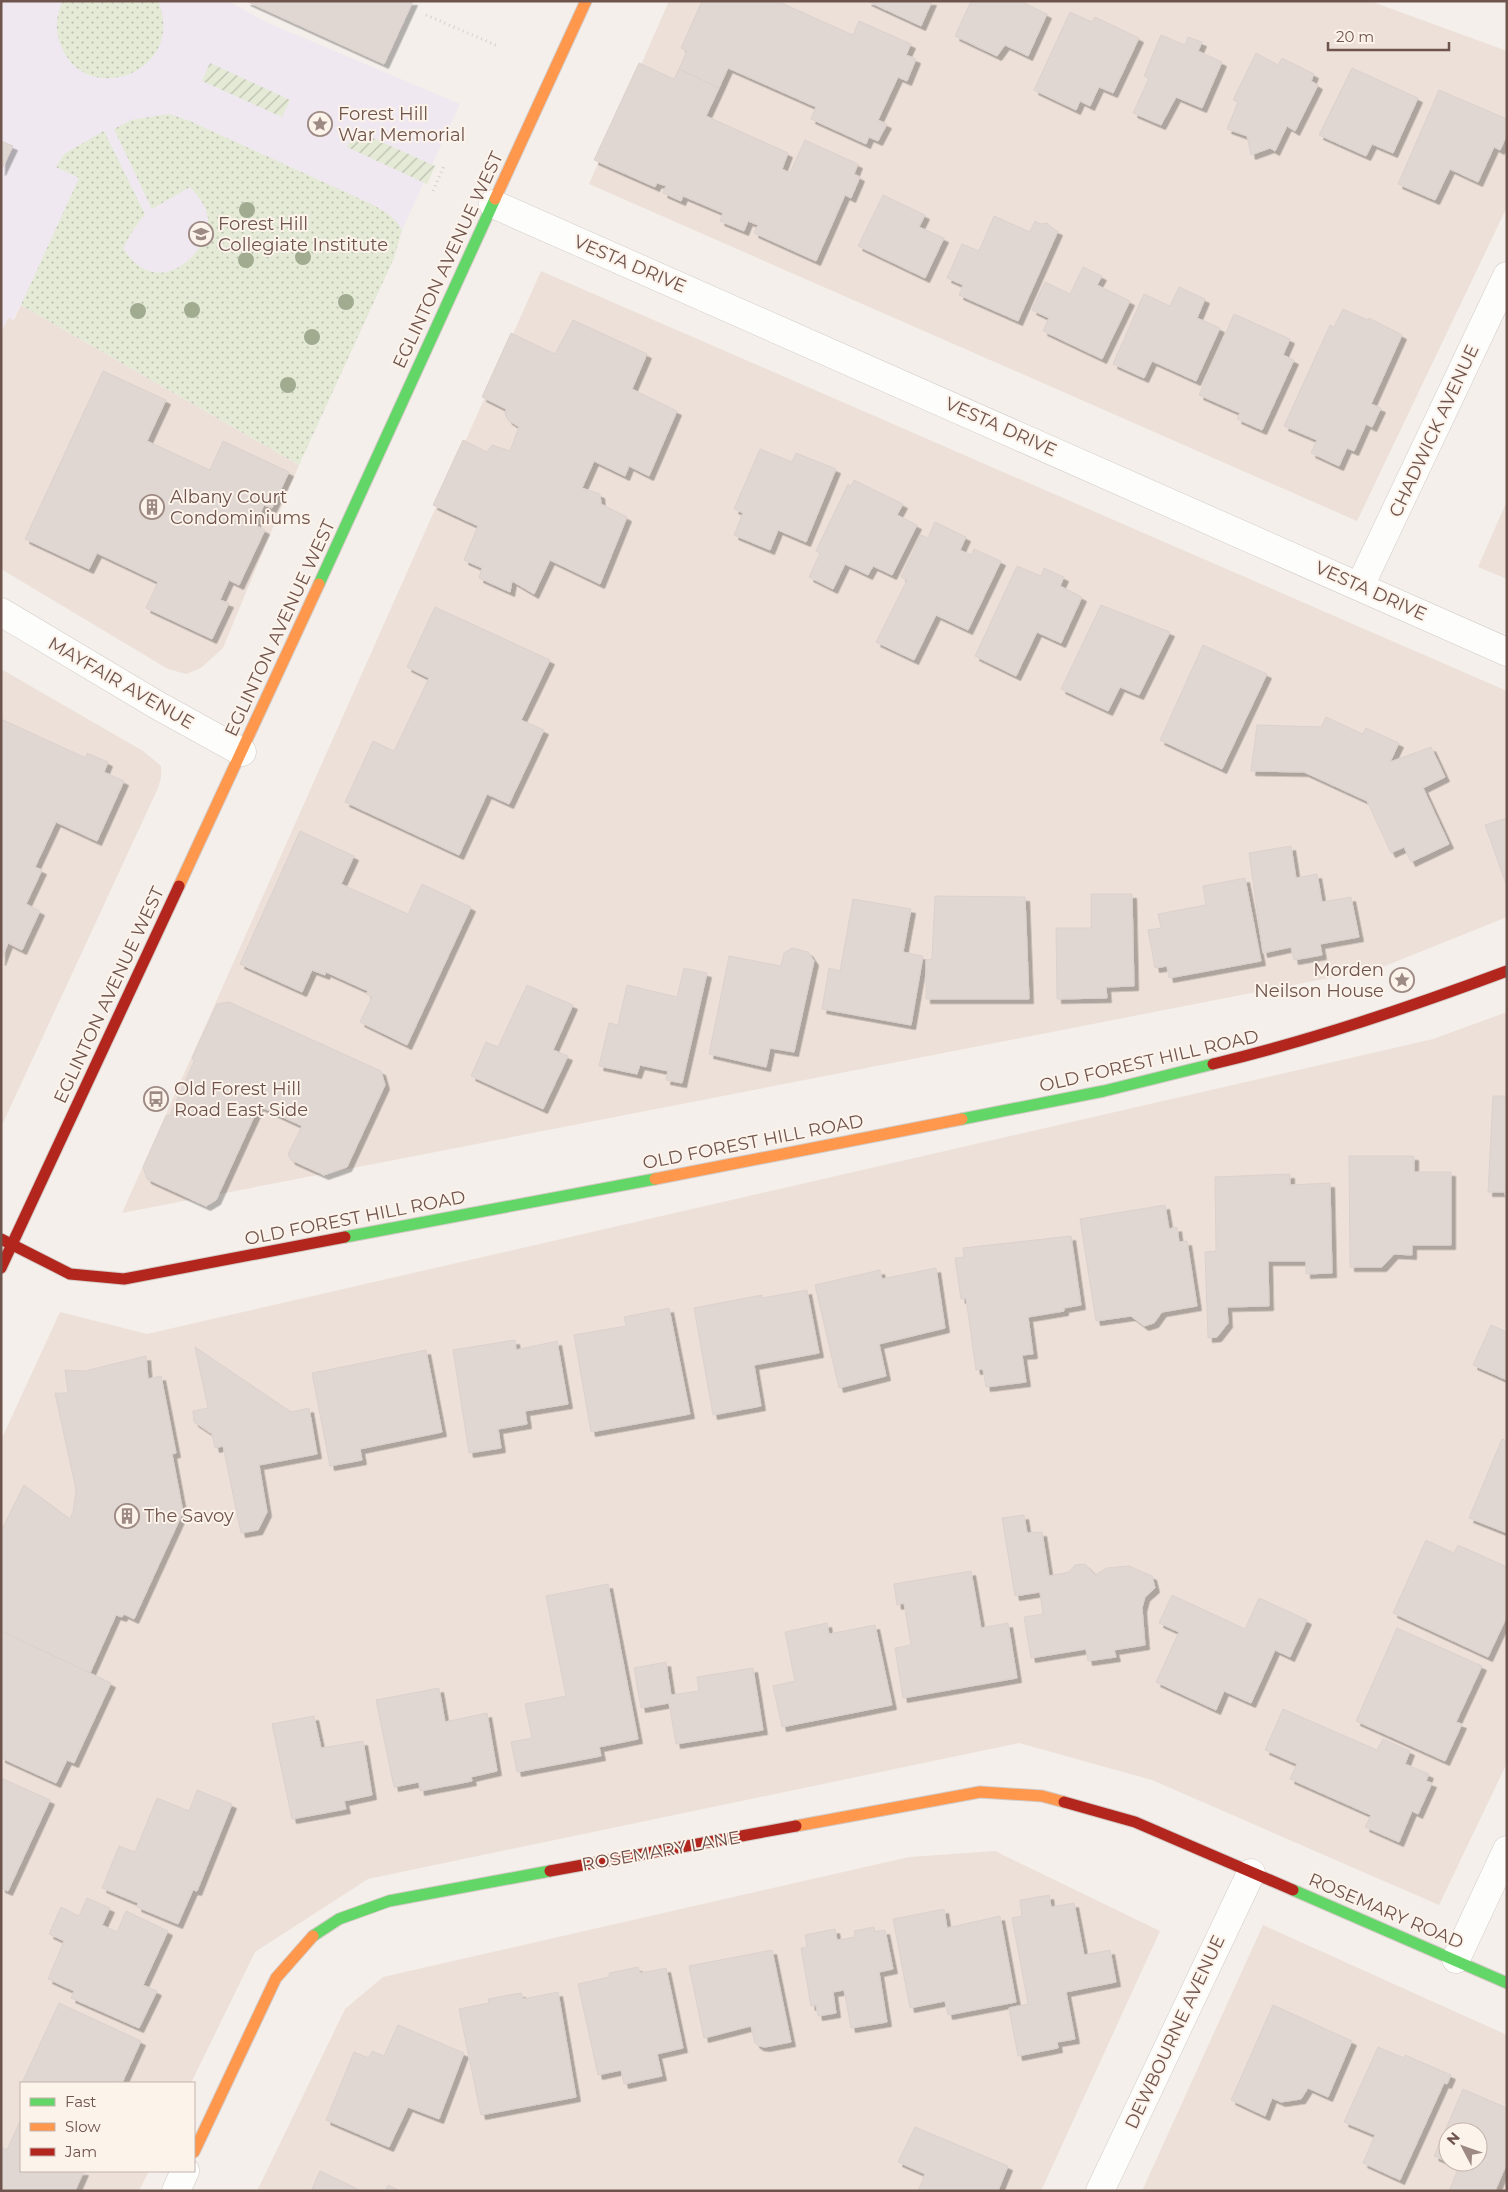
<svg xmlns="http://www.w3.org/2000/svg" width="1508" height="2192" viewBox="0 0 1508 2192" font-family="Montserrat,sans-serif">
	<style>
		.residential { fill: #ede0d8; fill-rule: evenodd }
		.education { fill: #efe8f0 }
		.grass { fill: url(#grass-dots) }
		.garden { fill: url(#garden-furrows) }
		.building { fill: #e0d6d2; stroke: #dcd1cd; filter: url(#shadow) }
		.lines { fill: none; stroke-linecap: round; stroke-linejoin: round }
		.street-casing { stroke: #d3ccc8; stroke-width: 29 }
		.fast-casing { stroke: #d3cac6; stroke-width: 13 }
		.slow-casing { stroke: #d3cac6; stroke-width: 13 }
		.jam-casing { stroke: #d3cac6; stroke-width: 13 }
		.path { stroke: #d6cecb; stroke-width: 3; stroke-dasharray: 1 4; stroke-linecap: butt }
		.street { stroke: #fdfdfc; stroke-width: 28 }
		.fast { stroke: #63d668; stroke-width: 11 }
		.slow { stroke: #ff974d; stroke-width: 11 }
		.jam { stroke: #b3261e; stroke-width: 11 }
		.tree { fill: #a0ab90 }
		.labels { text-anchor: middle; stroke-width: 4; stroke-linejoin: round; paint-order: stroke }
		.poi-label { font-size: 18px; fill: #6f544d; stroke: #fcf3eb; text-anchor: start }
		.street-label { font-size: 18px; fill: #6f544d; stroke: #fcf3eb }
	</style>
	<defs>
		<pattern id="grass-dots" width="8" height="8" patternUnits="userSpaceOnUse" patternTransform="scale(1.25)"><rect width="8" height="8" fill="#e4ead6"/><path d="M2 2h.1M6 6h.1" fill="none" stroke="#bdc0b0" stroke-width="1.8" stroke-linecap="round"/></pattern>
		<pattern id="garden-furrows" width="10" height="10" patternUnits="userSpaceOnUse" patternTransform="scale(1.25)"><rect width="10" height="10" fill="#e4ead6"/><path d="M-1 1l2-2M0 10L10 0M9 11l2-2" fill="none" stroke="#bdc0b0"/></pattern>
		<filter id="shadow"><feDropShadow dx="4.5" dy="4.5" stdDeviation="0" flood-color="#0004"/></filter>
	</defs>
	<rect width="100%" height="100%" fill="#f4efea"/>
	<g class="residential">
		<polygon points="669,1 1370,1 1507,51 1507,207 1357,521 589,184"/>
		<polygon points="541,271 1507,691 1507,917 1380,968 122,1213"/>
		<polygon points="21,305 299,465 223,648 201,668 186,674 168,669 1,569 1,332 8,317 14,320"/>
		<polygon points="1507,501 1507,579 1478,567"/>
		<polygon points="1,669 143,751 161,766 161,777 158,788 1,1127"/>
		<polygon points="1507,1012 1507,1763 1439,1905 1152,1780 1019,1743 368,1879 255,1952 191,2083 21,2083 21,2171 149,2171 139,2191 1,2191 1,1440 60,1312 147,1334 1433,1039"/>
		<polygon points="995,1851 1160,1931 1041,2191 257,2191 345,2009 383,1977 909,1857"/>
		<path d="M 1263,1925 L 1507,2035 L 1507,2191 L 1142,2191 ZM 1448,2132 L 1478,2132 L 1478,2162 L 1448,2162 Z"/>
	</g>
	<polygon class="education" points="1,1 228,1 268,23 460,104 402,230 394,258 299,465 21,305 13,320 8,318 1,332"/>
	<g class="grass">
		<path d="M 63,1 L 158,1 C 188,72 84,111 60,43 C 55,30 56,14 63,1 Z"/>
		<path d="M 169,114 L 190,121 L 369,203 C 383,210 394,216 402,230 L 394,258 L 299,465 L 21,305 L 79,178 L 56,167 L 64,154 L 104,131 L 145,214 L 132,232 L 123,248 C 130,259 139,269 152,272 C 181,279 215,240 207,213 C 204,203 197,195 190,187 L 152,209 L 114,129 L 131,120 Z"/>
	</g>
	<g class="garden">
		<polygon points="210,63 290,100 282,117 202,81"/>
		<polygon points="355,130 435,166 427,184 347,147"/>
	</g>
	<g class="building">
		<polygon points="246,1 413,1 384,64"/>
		<polygon points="702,1 777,1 853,35 859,21 911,44 906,55 916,59 907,81 898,77 878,120 887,124 878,141 869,137 866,144 811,119 816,107 728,68 719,88 679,69 687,51 681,48"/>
		<polygon points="867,1 932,1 921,26"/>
		<polygon points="971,1 1020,1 1047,14 1028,56 1005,45 997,56 955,36"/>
		<polygon points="1070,12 1092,22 1095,17 1139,38 1113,93 1099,87 1090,106 1080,101 1076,110 1034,90"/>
		<polygon points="1161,35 1185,45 1188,37 1202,42 1198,51 1222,62 1202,108 1176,97 1161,125 1133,113 1149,78 1144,76"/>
		<polygon points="1256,53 1278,65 1282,58 1314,74 1311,81 1318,85 1295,131 1287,126 1275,151 1270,148 1251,155 1247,136 1227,129 1238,102 1233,100"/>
		<polygon points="639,63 674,79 679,69 719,88 706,116 788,153 782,169 790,173 805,140 858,164 854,174 860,177 851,198 845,195 816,261 754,233 758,225 748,221 744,231 720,221 723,213 683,196 681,201 663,193 666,186 657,183 655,187 594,160"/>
		<polygon points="1352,68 1418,98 1393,153 1372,144 1366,156 1319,135"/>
		<polygon points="1439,90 1507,119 1507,135 1500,150 1494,147 1478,182 1450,169 1435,200 1398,184"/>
		<polygon points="1,141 13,146 1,171"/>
		<polygon points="883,195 925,215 919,227 944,238 925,278 858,246"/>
		<polygon points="994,216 1030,232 1035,221 1040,224 1047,223 1053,229 1058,231 1018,321 959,295 963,285 947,278 962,244 979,251"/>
		<polygon points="1083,267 1102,276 1097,285 1130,301 1102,359 1043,331 1049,318 1032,310 1045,282 1070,294"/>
		<polygon points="1179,287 1205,299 1197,318 1220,328 1196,381 1152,361 1144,378 1113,364 1144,294 1170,306"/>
		<polygon points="1343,309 1368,320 1369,318 1402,335 1371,404 1381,408 1372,427 1366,424 1354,451 1347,448 1339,466 1311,453 1317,440 1284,426 1330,325 1334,327"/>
		<polygon points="1234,314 1290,339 1283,355 1294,360 1262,430 1237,419 1240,413 1199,395"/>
		<polygon points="573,320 647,354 632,389 677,411 649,476 629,466 625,476 594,461 582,488 600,494 601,504 627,517 600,584 550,560 534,594 512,581 510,592 479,578 482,568 464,560 478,526 433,505 463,440 487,452 492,445 510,451 519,427 508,420 505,414 506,409 482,397 511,333 555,354"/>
		<polygon points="103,371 166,400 147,441 210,470 223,441 289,472 272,508 264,505 255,525 265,530 239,585 229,580 220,600 229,603 212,639 146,608 158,582 97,553 89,569 25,539"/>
		<polygon points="760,449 792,462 796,453 836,469 806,542 778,530 770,550 734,535 743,513 734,509"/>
		<polygon points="854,480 903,504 897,515 917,525 892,575 873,566 868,575 845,564 833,589 809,577 820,553 816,551 848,484 851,486"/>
		<polygon points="935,522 966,537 960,550 971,555 974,549 1001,561 968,630 936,615 914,660 876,642 907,580 901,577 921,535 928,538"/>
		<polygon points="1017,566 1041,576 1044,568 1064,577 1060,586 1082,597 1061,643 1037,632 1016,676 975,656"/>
		<polygon points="1101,605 1170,632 1139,695 1120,687 1108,711 1061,689"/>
		<polygon points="435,607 550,660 521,720 544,730 509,804 487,794 459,855 345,802 373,741 394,751 429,678 407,667"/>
		<polygon points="1203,645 1267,674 1222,769 1160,740"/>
		<polygon points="1326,717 1363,734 1366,728 1399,743 1390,762 1431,747 1445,777 1423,788 1449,844 1411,862 1404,847 1391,853 1367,801 1304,772 1251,771 1257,725 1321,727"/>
		<polygon points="1,719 86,758 87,753 108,762 104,772 124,781 97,841 56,822 35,867 42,870 26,904 40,911 22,950 8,943 1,961"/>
		<polygon points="1507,818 1507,887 1485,825"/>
		<polygon points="300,831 354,856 341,884 408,914 422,884 471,907 407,1045 360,1022 372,997 366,994 368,991 326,972 325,975 312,970 302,992 240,964"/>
		<polygon points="1291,846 1296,878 1317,874 1322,902 1351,897 1359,937 1320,944 1322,955 1294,960 1291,947 1263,953 1249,853"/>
		<polygon points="1245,878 1261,961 1169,978 1167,966 1155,968 1148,930 1161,928 1158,914 1206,905 1203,886"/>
		<polygon points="1091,894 1132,894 1134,986 1106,987 1107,998 1057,999 1056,928 1091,928"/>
		<polygon points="935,896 1025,897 1029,999 926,999 926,960 932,959"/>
		<polygon points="853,899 911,909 903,952 923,956 911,1025 822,1009 829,968 840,971"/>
		<polygon points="792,948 808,952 814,961 794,1052 770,1048 766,1067 709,1054 729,956 781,966 784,953"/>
		<polygon points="684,968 707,973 682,1083 666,1080 668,1071 640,1065 637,1074 599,1066 609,1023 618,1025 627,985 677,997"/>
		<polygon points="527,985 573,1005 553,1050 568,1056 543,1109 471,1076 486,1042 498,1047"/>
		<polygon points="229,1002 381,1071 385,1085 347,1167 324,1175 291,1160 288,1154 302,1126 259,1106 216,1200 206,1206 147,1179 143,1167 166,1116 170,1115 194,1061 192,1058 217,1004"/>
		<polygon points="1493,1096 1507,1096 1507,1209 1505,1192 1488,1192"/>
		<polygon points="1349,1156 1414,1156 1414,1172 1451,1172 1451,1245 1412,1245 1412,1255 1394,1254 1382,1267 1350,1267"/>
		<polygon points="1290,1174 1290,1185 1330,1183 1332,1273 1306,1274 1306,1261 1268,1261 1269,1306 1227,1307 1228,1323 1217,1337 1208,1338 1205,1252 1216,1251 1215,1177"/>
		<polygon points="1165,1205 1169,1229 1177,1227 1179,1242 1187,1241 1197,1306 1162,1312 1154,1323 1144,1326 1131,1316 1096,1321 1080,1219"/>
		<polygon points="1071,1236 1081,1305 1064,1308 1064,1311 1028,1317 1033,1354 1022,1355 1026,1382 986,1387 983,1369 976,1370 966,1298 961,1299 955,1258 964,1257 963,1248"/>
		<polygon points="936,1268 945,1328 879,1344 886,1376 839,1388 815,1285 880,1270 882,1279"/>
		<polygon points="807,1290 819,1353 754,1365 761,1406 713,1415 694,1308 762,1295 762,1298"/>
		<polygon points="669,1308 690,1414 591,1432 574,1335 626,1326 624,1317"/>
		<polygon points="1491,1325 1507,1332 1507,1380 1473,1365"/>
		<polygon points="515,1340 516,1350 557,1341 568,1404 525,1411 527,1424 498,1429 501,1448 469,1453 453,1350"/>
		<polygon points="195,1347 291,1412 309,1408 317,1454 259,1465 267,1512 258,1530 241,1533 223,1446 215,1448 212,1434 194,1422 193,1411 208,1408"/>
		<polygon points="426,1350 442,1432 360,1449 362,1460 330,1466 312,1373"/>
		<polygon points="146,1356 148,1379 161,1376 176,1453 172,1454 183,1512 134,1619 124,1614 122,1617 116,1615 90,1673 1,1631 1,1531 24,1485 70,1519 73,1512 76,1490 55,1393 68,1393 65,1370 85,1371"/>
		<polygon points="1502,1439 1507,1441 1507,1533 1469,1518"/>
		<polygon points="1024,1515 1027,1533 1042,1532 1049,1576 1069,1572 1075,1565 1085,1564 1095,1575 1107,1568 1129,1566 1152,1576 1155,1588 1145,1597 1142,1608 1145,1645 1114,1650 1116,1657 1088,1661 1086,1649 1031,1658 1024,1617 1043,1614 1040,1592 1015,1596 1002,1518"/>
		<polygon points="1426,1540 1454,1553 1458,1545 1507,1567 1507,1616 1488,1657 1393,1613"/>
		<polygon points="971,1571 981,1628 1008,1623 1017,1678 903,1698 895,1648 911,1645 904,1603 897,1605 894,1584"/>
		<polygon points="608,1584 638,1739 599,1747 601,1756 517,1772 511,1742 532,1738 525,1704 566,1696 546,1596"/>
		<polygon points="1172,1595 1245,1629 1259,1598 1307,1620 1290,1657 1275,1650 1251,1703 1224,1691 1216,1710 1156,1682 1179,1632 1159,1623"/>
		<polygon points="827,1623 829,1634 875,1625 892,1705 782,1727 773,1686 795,1681 785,1632"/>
		<polygon points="1397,1628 1482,1666 1456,1722 1462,1724 1445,1761 1356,1721"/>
		<polygon points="1,1631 111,1683 74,1763 67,1760 56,1783 1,1758"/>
		<polygon points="666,1662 671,1695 699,1691 697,1677 753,1668 763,1730 676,1744 669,1703 641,1708 634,1668"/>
		<polygon points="439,1688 445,1722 487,1713 497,1771 471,1777 472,1781 420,1791 419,1782 394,1787 376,1700"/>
		<polygon points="1283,1709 1377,1750 1383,1739 1410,1751 1405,1764 1429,1774 1426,1781 1432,1783 1418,1814 1412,1811 1399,1842 1365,1827 1371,1815 1290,1779 1297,1764 1265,1750"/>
		<polygon points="314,1716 321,1748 363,1741 372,1795 344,1801 346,1809 292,1819 272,1724"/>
		<polygon points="1,1778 50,1800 8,1891 1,1888"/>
		<polygon points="197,1790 232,1804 197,1891 193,1890 178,1924 137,1907 138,1903 102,1888 119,1846 135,1852 157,1798 189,1811"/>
		<polygon points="1049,1895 1051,1907 1074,1903 1084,1955 1110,1950 1116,1982 1066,1992 1075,2039 1057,2042 1058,2048 1018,2056 1009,2008 1028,2004 1012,1918 1022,1916 1020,1900"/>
		<polygon points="87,1898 110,1908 102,1925 117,1932 126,1911 168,1931 143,1985 157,1991 139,2028 71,1998 74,1991 48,1979 64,1941 49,1934 61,1907 79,1916"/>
		<polygon points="944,1909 947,1928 1000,1916 1016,2002 948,2015 945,2001 910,2008 893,1919"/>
		<polygon points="874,1927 875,1932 885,1930 893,1969 879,1972 887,2022 851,2028 844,1990 833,1992 836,2013 818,2016 816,2005 811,2006 801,1948 807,1947 805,1935 835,1929 837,1940 855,1937 854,1931"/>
		<polygon points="772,1950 791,2042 765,2047 759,2046 755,2043 751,2026 704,2038 689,1966"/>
		<polygon points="638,1967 640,1973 666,1968 683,2048 657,2054 662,2076 624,2084 621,2070 598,2075 578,1984 609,1977 609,1973"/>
		<polygon points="558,1992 576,2097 481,2115 459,2009 489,2003 488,1999 521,1993 523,1999"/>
		<polygon points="59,2003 141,2041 122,2083 118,2081 117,2083 22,2083"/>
		<polygon points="1273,2005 1352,2041 1328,2097 1308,2088 1301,2099 1281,2102 1272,2098 1265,2116 1231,2100"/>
		<polygon points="398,2025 464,2053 439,2119 408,2107 389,2147 326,2120 354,2052 369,2058 372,2051 384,2056"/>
		<polygon points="1378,2047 1404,2058 1405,2055 1451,2075 1447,2084 1444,2083 1400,2180 1363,2163 1375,2135 1344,2122"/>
		<polygon points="1463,2089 1507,2108 1507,2163 1495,2191 1449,2191 1459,2167 1448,2162 1478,2162 1478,2132 1448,2132 1448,2162 1434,2156"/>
		<polygon points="20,2121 21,2122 21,2171 84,2171 75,2191 1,2191 1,2147 7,2150"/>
		<polygon points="915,2127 1008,2166 998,2191 918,2191 925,2174 898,2162"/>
		<polygon points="320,2171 362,2191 311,2191"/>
		<polygon points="388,2185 400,2191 385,2191"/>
	</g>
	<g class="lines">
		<defs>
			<g id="street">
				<polyline points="493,204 1507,652"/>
				<polyline points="1360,586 1507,276"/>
				<polyline points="1,612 157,705 242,752"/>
				<polyline points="1456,1959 1507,1850"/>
				<polyline points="176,2191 185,2171"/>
				<polyline points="1100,2191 1251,1873"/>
			</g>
			<g id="fast">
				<polyline points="319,584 495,199"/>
				<polyline points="962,1119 1104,1091 1213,1064"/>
				<polyline points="345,1237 655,1179"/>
				<polyline points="1293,1890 1507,1983"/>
				<polyline points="313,1936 339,1919 389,1901 550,1871"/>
			</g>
			<g id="slow">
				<polyline points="495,199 586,1"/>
				<polyline points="179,886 319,584"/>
				<polyline points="655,1179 962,1119"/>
				<polyline points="796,1826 980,1792 1042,1796 1064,1802"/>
				<polyline points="194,2152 276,1978 313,1936"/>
			</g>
			<g id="jam">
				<path d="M 1213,1064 C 1313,1040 1411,1007 1507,971"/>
				<polyline points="1,1239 70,1274 124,1279 345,1237"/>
				<polyline points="1,1268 179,886"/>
				<polyline points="1064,1802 1135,1822 1293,1890"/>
				<polyline points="550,1871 796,1826"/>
			</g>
		</defs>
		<use href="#street" class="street-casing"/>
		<use href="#fast" class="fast-casing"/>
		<use href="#slow" class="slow-casing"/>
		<use href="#jam" class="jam-casing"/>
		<g class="path">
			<polyline points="426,15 498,46"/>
			<polyline points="433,191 444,166"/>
		</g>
		<use href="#street" class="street"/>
		<use href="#fast" class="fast"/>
		<use href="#slow" class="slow"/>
		<use href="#jam" class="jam"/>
	</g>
	<g class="tree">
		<circle cx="247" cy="210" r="8"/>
		<circle cx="303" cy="257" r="8"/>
		<circle cx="246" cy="260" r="8"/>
		<circle cx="346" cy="302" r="8"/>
		<circle cx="192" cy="310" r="8"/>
		<circle cx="138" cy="311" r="8"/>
		<circle cx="312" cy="337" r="8"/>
		<circle cx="288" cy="385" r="8"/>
	</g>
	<defs>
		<symbol id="sight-ring" viewBox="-11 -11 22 22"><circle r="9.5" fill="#fcf3eb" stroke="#9e8a84" stroke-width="1.5"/><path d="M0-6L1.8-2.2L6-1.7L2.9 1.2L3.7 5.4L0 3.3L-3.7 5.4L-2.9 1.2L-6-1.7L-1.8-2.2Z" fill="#9e8a84"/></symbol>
		<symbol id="school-ring" viewBox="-11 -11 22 22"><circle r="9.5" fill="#fcf3eb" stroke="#9e8a84" stroke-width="1.5"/><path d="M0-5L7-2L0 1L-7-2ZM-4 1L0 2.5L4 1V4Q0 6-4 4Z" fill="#9e8a84"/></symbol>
		<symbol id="building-ring" viewBox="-11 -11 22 22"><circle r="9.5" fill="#fcf3eb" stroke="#9e8a84" stroke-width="1.5"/><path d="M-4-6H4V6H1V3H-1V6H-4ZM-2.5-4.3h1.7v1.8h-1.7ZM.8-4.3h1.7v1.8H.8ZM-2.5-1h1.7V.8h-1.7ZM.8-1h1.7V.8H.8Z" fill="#9e8a84"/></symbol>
		<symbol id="bus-ring" viewBox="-11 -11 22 22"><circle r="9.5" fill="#fcf3eb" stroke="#9e8a84" stroke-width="1.5"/><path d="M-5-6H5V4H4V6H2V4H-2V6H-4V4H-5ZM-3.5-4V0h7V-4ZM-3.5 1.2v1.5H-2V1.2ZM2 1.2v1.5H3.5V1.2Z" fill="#9e8a84"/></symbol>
	</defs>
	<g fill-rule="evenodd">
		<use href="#sight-ring" x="306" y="110" width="28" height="28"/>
		<use href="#school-ring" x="187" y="220" width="28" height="28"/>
		<use href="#building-ring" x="138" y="493" width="28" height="28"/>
		<use href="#sight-ring" x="1388" y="966" width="28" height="28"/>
		<use href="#bus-ring" x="142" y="1085" width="28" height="28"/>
		<use href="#building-ring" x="113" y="1502" width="28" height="28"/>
	</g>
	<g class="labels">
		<g class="poi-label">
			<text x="338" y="120">Forest Hill<tspan x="338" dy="21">War Memorial</tspan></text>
			<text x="218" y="230">Forest Hill<tspan x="218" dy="21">Collegiate Institute</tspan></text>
			<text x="170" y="503">Albany Court<tspan x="170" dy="21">Condominiums</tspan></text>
			<text x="1384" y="976" text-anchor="end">Morden<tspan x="1384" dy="21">Neilson House</tspan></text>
			<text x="174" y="1095">Old Forest Hill<tspan x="174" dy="21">Road East Side</tspan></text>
			<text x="144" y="1522">The Savoy</text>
		</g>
		<g class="street-label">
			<text transform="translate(448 260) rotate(-65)" y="6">EGLINTON AVENUE WEST</text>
			<text transform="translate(630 264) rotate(23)" y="6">VESTA DRIVE</text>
			<text transform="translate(1001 427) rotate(24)" y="6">VESTA DRIVE</text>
			<text transform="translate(1434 431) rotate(-65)" y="6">CHADWICK AVENUE</text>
			<text transform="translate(1371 591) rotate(24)" y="6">VESTA DRIVE</text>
			<text transform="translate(280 628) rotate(-65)" y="6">EGLINTON AVENUE WEST</text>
			<text transform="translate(121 683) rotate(30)" y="6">MAYFAIR AVENUE</text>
			<text transform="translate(109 995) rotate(-65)" y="6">EGLINTON AVENUE WEST</text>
			<text transform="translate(1149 1061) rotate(-13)" y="6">OLD FOREST HILL ROAD</text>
			<text transform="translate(753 1142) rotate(-11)" y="6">OLD FOREST HILL ROAD</text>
			<text transform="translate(355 1218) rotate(-11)" y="6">OLD FOREST HILL ROAD</text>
			<text transform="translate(661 1851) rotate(-10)" y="6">ROSEMARY LANE</text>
			<text transform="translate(1386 1911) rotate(23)" y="6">ROSEMARY ROAD</text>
			<text transform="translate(1175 2032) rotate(-65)" y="6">DEWBOURNE AVENUE</text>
		</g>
	</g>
	<rect width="1508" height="2192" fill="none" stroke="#6f544d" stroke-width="5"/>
	<rect x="20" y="2082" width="175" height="90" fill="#fcf3eb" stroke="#c4b3ac"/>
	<rect x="30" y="2098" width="25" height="8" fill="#63d668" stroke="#c4b3ac"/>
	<text x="65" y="2107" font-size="15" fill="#6f544d">Fast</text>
	<rect x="30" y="2123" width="25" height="8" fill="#ff974d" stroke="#c4b3ac"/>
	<text x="65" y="2132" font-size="15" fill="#6f544d">Slow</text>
	<rect x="30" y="2148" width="25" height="8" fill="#b3261e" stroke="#c4b3ac"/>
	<text x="65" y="2157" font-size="15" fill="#6f544d">Jam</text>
	<g transform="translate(1463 2147) rotate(311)"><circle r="24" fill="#fcf3eb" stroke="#c4b3ac"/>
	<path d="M0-4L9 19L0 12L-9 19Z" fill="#9e8a84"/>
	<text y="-8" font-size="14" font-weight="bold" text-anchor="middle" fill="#6f544d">N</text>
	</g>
	<path d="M1328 42v8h121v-8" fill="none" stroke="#6f544d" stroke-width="2.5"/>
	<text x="1336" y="42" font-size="15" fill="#6f544d" stroke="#fcf3eb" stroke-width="4" paint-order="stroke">20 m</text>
</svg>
